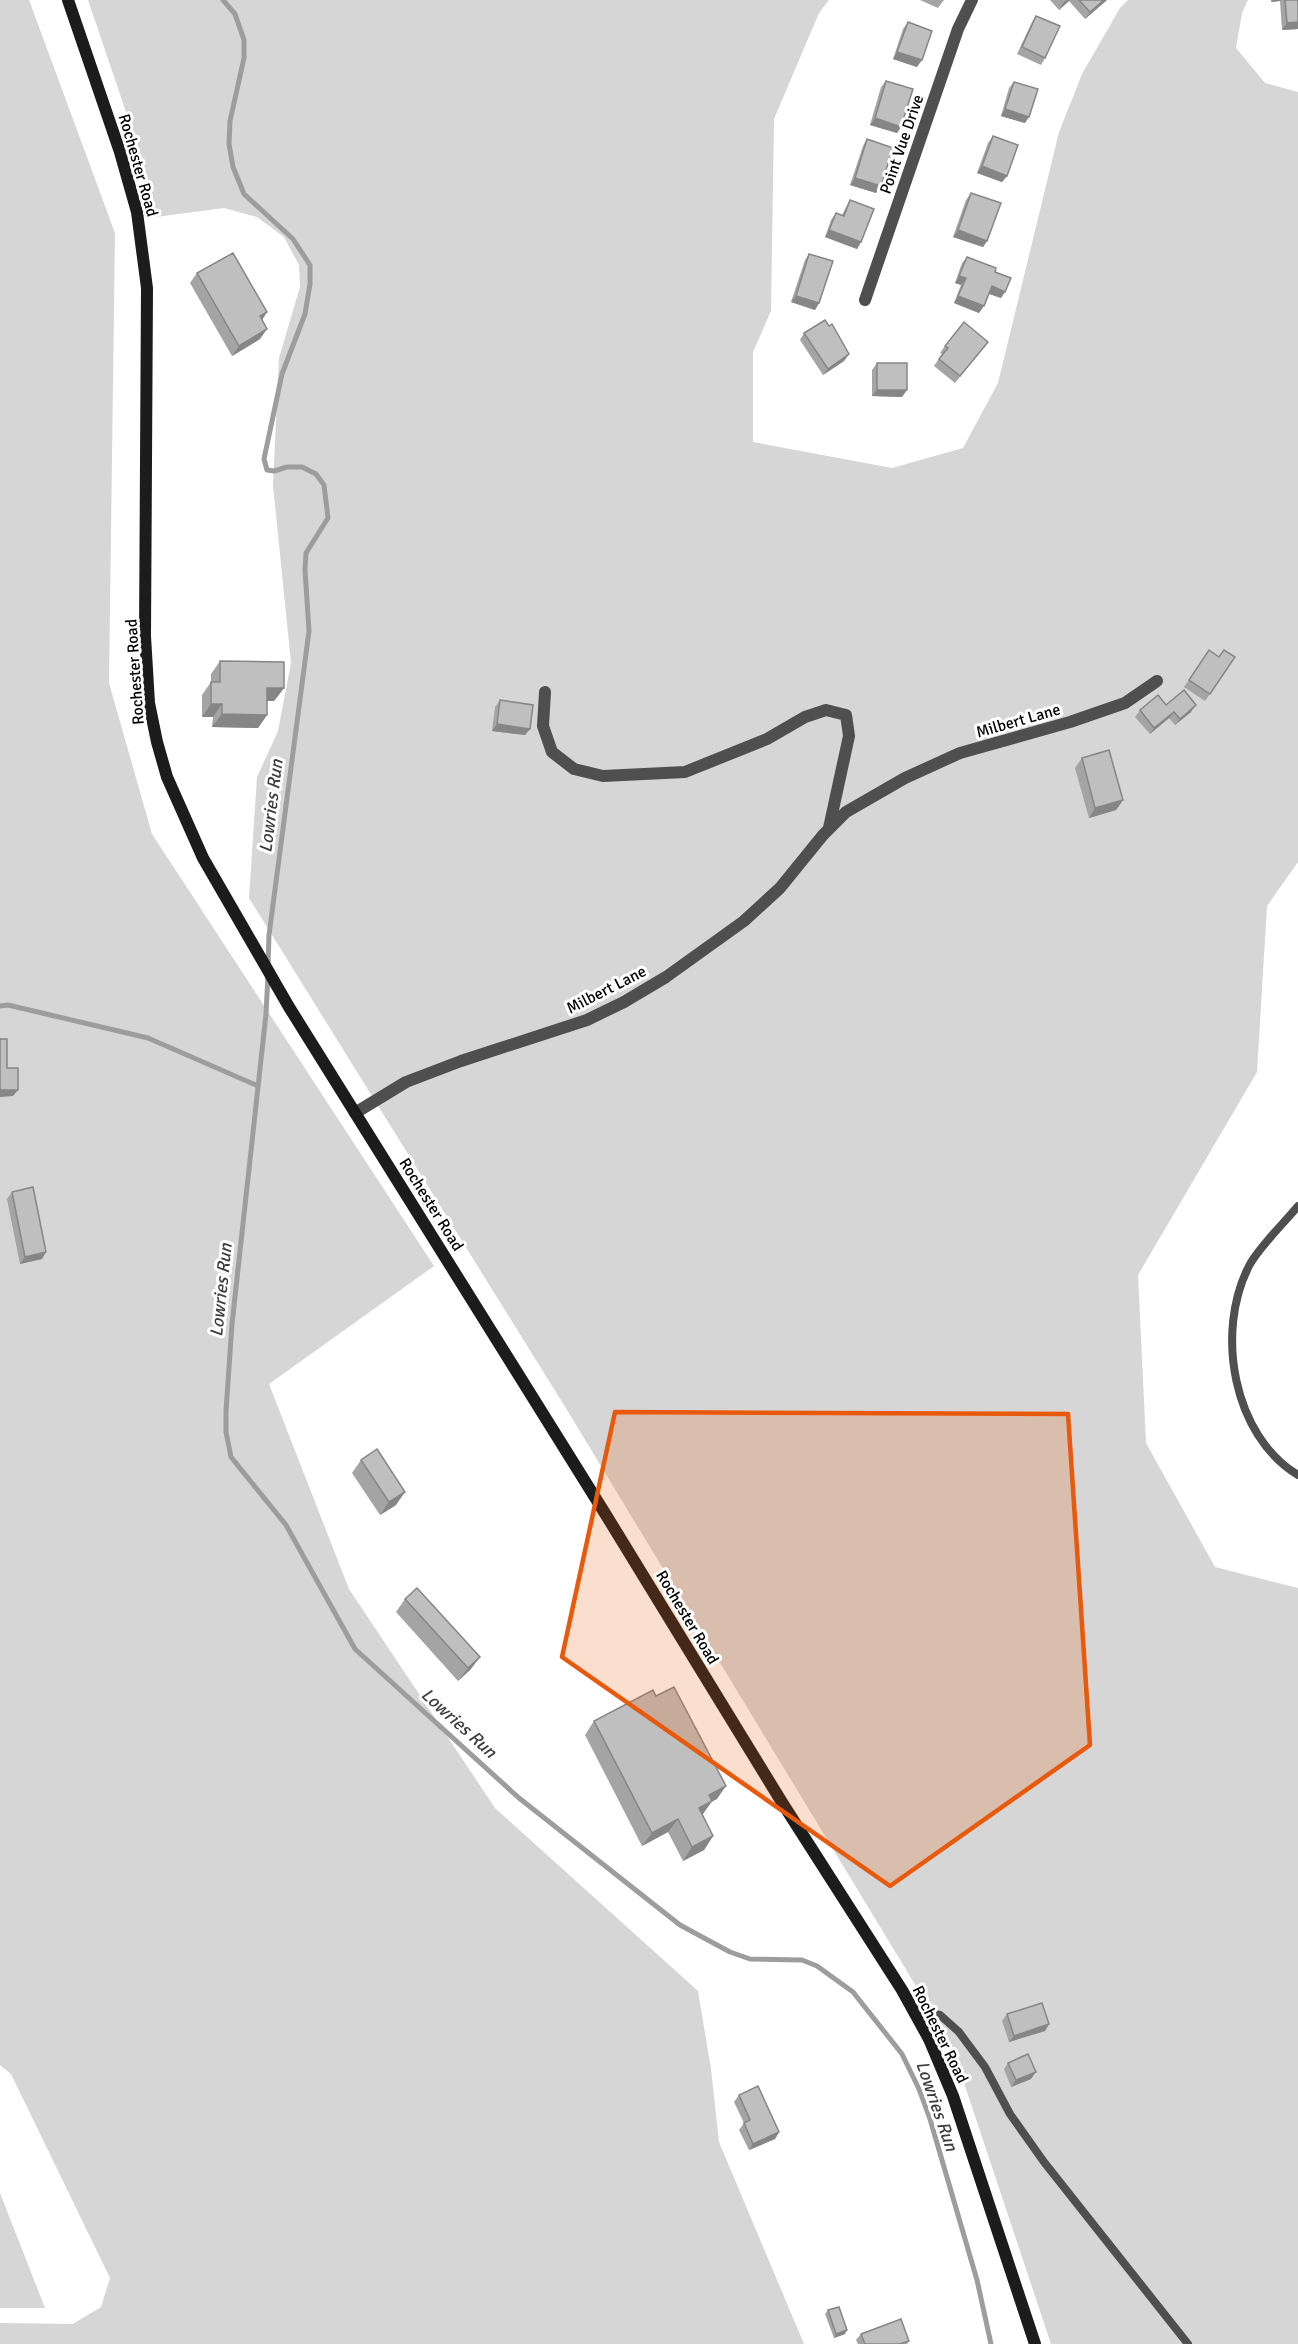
<svg xmlns="http://www.w3.org/2000/svg" width="1298" height="2344" viewBox="0 0 1298 2344" font-family="Signika,sans-serif">
	<style>
		.green { fill: #d6d6d6 }
		.lines { fill: none; stroke-linecap: round; stroke-linejoin: round }
		.stream { stroke: #9d9d9d; stroke-width: 5 }
		.lane { stroke: #4f4f4f; stroke-width: 8 }
		.street { stroke: #4f4f4f; stroke-width: 12 }
		.secondary { stroke: #1c1c1c; stroke-width: 12 }
		.wall { fill: #a4a4a4 }
		.shaded-wall { fill: #868686 }
		.building { fill: #bfbfbf; stroke: #868686; stroke-width: 1.5 }
		.marked { fill: #e8590c; fill-opacity: 0.2; stroke: #e8590c; stroke-width: 4.5; stroke-linejoin: round }
		.labels { text-anchor: middle; stroke-width: 6; stroke-linejoin: round; paint-order: stroke }
		.street-label { font-size: 16px; fill: #000; stroke: #fff }
		.water-label { font-size: 18px; font-style: italic; fill: #3e3e3e; stroke: #fff }
	</style>
	<rect width="100%" height="100%" fill="#fff"/>
	<g class="green">
		<polygon points="0,0 29,0 115,233 109,683 152,834 434,1266 269,1384 349,1589 495,1808 698,1991 711,2069 719,2142 804,2344 0,2344 0,2323 73,2324 101,2307 110,2278 11,2074 0,2065"/>
		<polygon points="88,0 829,0 819,13 774,119 771,311 753,352 753,442 892,468 963,448 998,383 1059,132 1082,74 1120,8 1128,0 1248,0 1242,13 1236,48 1265,83 1298,92 1298,862 1267,906 1257,1072 1138,1275 1146,1443 1215,1567 1298,1588 1298,2344 1051,2344 951,2044 567,1410 249,898 257,777 278,731 291,663 273,485 279,358 300,287 299,265 284,237 257,217 224,208 156,217 144,165"/>
		<polygon points="0,2193 45,2308 0,2308"/>
	</g>
	<g class="lines">
		<g class="stream">
			<polyline points="223,0 235,14 244,40 244,58 230,121 229,144 233,167 244,194 293,239 310,265 310,284 305,314 282,374 264,459 267,470 274,471 287,467 302,467 316,474 324,485 328,518 306,553 305,570 309,631 269,935 268,966"/>
			<polyline points="268,975 266,1014 232,1324 226,1411 226,1432 231,1457 286,1525 355,1649 519,1798 680,1925 730,1952 750,1959 802,1960 817,1966 853,1992 902,2054 919,2089 930,2119 977,2280 991,2344"/>
			<polyline points="0,1006 8,1005 148,1038 258,1086"/>
		</g>
		<g class="lane">
			<path d="M 1298,1206 C 1284,1223 1259,1247 1249,1266 C 1215,1332 1233,1436 1298,1475"/>
			<polyline points="912,2009 940,2015 959,2032 985,2067 1010,2114 1044,2162 1188,2344"/>
		</g>
		<g class="street">
			<polyline points="865,300 958,29 972,0"/>
			<polyline points="545,692 543,726 552,752 574,769 603,776 685,772 767,739 805,717 826,710 846,715 849,736 829,828"/>
			<polyline points="355,1113 406,1082 461,1061 587,1020 624,1002 666,977 744,921 780,888 823,835 846,812 905,778 960,753 1070,722 1125,703 1157,681"/>
		</g>
		<polyline class="secondary" points="68,0 120,152 137,212 147,288 145,636 149,703 157,742 167,777 203,858 289,1007 606,1515 783,1804 902,1990 929,2039 953,2096 1035,2344"/>
	</g>
	<g class="wall">
		<polygon points="920,0 944,0 938,8"/>
		<polygon points="1050,0 1107,0 1085,19 1069,1 1059,10"/>
		<polygon points="1271,0 1298,0 1298,29 1282,30 1280,1 1271,2"/>
		<polygon points="1036,16 1045,58 1041,65 1017,54 1032,22"/>
		<polygon points="908,22 917,67 893,59 903,29"/>
		<polygon points="886,81 901,127 897,133 870,125 881,87"/>
		<polygon points="1014,82 1025,123 1001,116 1009,88"/>
		<polygon points="993,136 1007,176 1002,182 977,173 988,143"/>
		<polygon points="867,139 876,193 850,185 863,146"/>
		<polygon points="971,193 987,241 983,247 953,237 966,200"/>
		<polygon points="850,200 861,242 857,249 825,237 831,220 836,213 842,215 846,207"/>
		<polygon points="809,254 819,303 815,310 791,302 805,260"/>
		<polygon points="967,257 995,272 1001,298 989,294 979,313 954,303 961,285 955,283 962,263"/>
		<polygon points="197,273 262,320 260,339 232,356 190,283"/>
		<polygon points="804,333 849,354 844,361 823,375 800,340"/>
		<polygon points="988,342 955,383 934,366 942,354 940,353 945,346"/>
		<polygon points="877,363 902,397 872,396 872,370"/>
		<polygon points="1209,650 1219,657 1235,657 1205,701 1184,687"/>
		<polygon points="220,661 284,688 274,701 267,701 267,715 258,728 212,727 213,717 202,717 202,695 211,682 211,674"/>
		<polygon points="500,700 530,729 525,735 492,731 495,707"/>
		<polygon points="1166,705 1191,712 1175,725 1169,718 1150,734 1135,717 1140,710"/>
		<polygon points="1082,758 1123,800 1116,810 1089,818 1075,768"/>
		<polygon points="12,1192 42,1259 20,1264 7,1199"/>
		<polygon points="361,1460 396,1505 380,1515 352,1473"/>
		<polygon points="405,1599 480,1657 470,1670 458,1681 396,1612"/>
		<polygon points="594,1721 717,1799 712,1801 702,1815 713,1836 704,1850 683,1861 668,1832 642,1846 585,1735"/>
		<polygon points="1007,2014 1049,2024 1045,2031 1009,2042 1002,2021"/>
		<polygon points="1008,2063 1031,2079 1011,2087 1004,2069"/>
		<polygon points="739,2095 779,2132 775,2139 749,2150 739,2130 744,2123 734,2102"/>
		<polygon points="828,2310 845,2334 834,2338 825,2314"/>
		<polygon points="861,2334 909,2341 907,2344 858,2344 856,2340"/>
	</g>
	<g class="shaded-wall">
		<polygon points="1067,0 1070,0 1059,10 1063,3"/>
		<polygon points="1104,0 1107,0 1085,19 1090,12"/>
		<polygon points="1273,0 1281,0 1280,1 1271,2"/>
		<polygon points="1298,22 1298,29 1282,30 1287,23"/>
		<polygon points="897,52 922,60 917,67 893,59"/>
		<polygon points="1005,109 1029,117 1025,123 1001,116"/>
		<polygon points="875,118 901,127 897,133 870,125"/>
		<polygon points="982,166 1007,176 1002,182 977,173"/>
		<polygon points="855,178 881,186 876,193 850,185"/>
		<polygon points="829,230 861,242 857,249 825,237"/>
		<polygon points="958,230 987,241 983,247 953,237"/>
		<polygon points="959,276 966,278 961,285 955,283"/>
		<polygon points="992,286 1005,292 1001,298 987,293"/>
		<polygon points="796,296 819,303 815,310 791,302"/>
		<polygon points="958,296 984,306 979,313 954,303"/>
		<polygon points="267,312 261,322 260,316"/>
		<polygon points="267,329 260,339 232,356 239,346"/>
		<polygon points="849,354 844,361 823,375 828,369"/>
		<polygon points="877,390 907,390 902,397 872,396"/>
		<polygon points="267,688 284,688 274,701 258,701"/>
		<polygon points="211,704 222,704 213,717 202,717"/>
		<polygon points="1196,705 1191,712 1175,725 1180,719"/>
		<polygon points="1174,712 1169,718 1150,734 1154,728"/>
		<polygon points="222,714 267,715 258,728 212,727"/>
		<polygon points="497,724 530,729 525,735 492,731"/>
		<polygon points="1123,800 1116,810 1089,818 1095,808"/>
		<polygon points="0,1090 18,1090 13,1096 0,1097"/>
		<polygon points="46,1252 42,1259 20,1264 25,1257"/>
		<polygon points="405,1492 396,1505 380,1515 389,1502"/>
		<polygon points="480,1657 470,1670 458,1681 468,1668"/>
		<polygon points="726,1786 717,1799 699,1808 709,1795"/>
		<polygon points="712,1801 703,1814 689,1821 699,1808"/>
		<polygon points="678,1819 668,1832 642,1846 652,1833"/>
		<polygon points="713,1836 704,1850 683,1861 692,1847"/>
		<polygon points="1049,2024 1045,2031 1009,2042 1014,2036"/>
		<polygon points="1036,2072 1031,2079 1011,2087 1016,2080"/>
		<polygon points="779,2132 775,2139 749,2150 753,2144"/>
		<polygon points="847,2330 845,2334 834,2338 836,2334"/>
	</g>
	<g class="building">
		<polygon points="1079,0 1104,0 1090,12"/>
		<polygon points="1285,0 1298,0 1298,22 1287,23"/>
		<polygon points="1036,16 1060,26 1045,58 1022,47"/>
		<polygon points="908,22 932,31 922,60 897,52"/>
		<polygon points="886,81 913,89 901,127 875,118"/>
		<polygon points="1014,82 1038,89 1029,117 1005,109"/>
		<polygon points="993,136 1018,145 1007,176 982,166"/>
		<polygon points="867,139 893,148 881,186 855,178"/>
		<polygon points="971,193 1001,203 987,241 958,230"/>
		<polygon points="850,200 874,209 861,242 829,230 836,213 844,216"/>
		<polygon points="233,253 267,312 260,316 267,329 239,346 197,273"/>
		<polygon points="809,254 833,261 819,303 796,296"/>
		<polygon points="967,257 996,268 995,272 1011,278 1005,292 992,286 984,306 958,296 966,278 959,276"/>
		<polygon points="825,320 829,326 832,324 849,354 828,369 804,333"/>
		<polygon points="964,322 988,342 960,376 939,359 948,348 945,346"/>
		<rect x="877" y="363" width="30" height="27"/>
		<polygon points="1209,650 1219,657 1224,650 1235,657 1210,694 1189,680"/>
		<polygon points="220,661 284,662 284,688 267,688 267,715 222,714 222,704 211,704 211,682 220,682"/>
		<polygon points="1184,690 1196,705 1180,719 1174,712 1154,728 1140,710 1158,695 1166,705"/>
		<polygon points="500,700 533,705 530,729 497,724"/>
		<polygon points="1109,750 1123,800 1095,808 1082,758"/>
		<polygon points="0,1039 7,1039 7,1068 18,1068 18,1090 0,1090"/>
		<polygon points="33,1187 46,1252 25,1257 12,1192"/>
		<polygon points="377,1449 405,1492 389,1502 361,1460"/>
		<polygon points="417,1588 480,1657 468,1668 405,1599"/>
		<polygon points="674,1687 726,1786 709,1795 712,1801 699,1808 713,1836 692,1847 678,1819 652,1833 594,1721 653,1690 656,1696"/>
		<polygon points="1042,2003 1049,2024 1014,2036 1007,2014"/>
		<polygon points="1028,2054 1036,2072 1016,2080 1008,2063"/>
		<polygon points="758,2086 779,2132 753,2144 744,2123 750,2120 739,2095"/>
		<polygon points="839,2307 847,2330 836,2334 828,2310"/>
		<polygon points="901,2319 909,2341 900,2344 865,2344 861,2334"/>
	</g>
	<path class="marked" d="M 615,1412 L 1068,1414 L 1090,1745 L 890,1886 L 562,1657 Z"/>
	<g class="labels">
		<g class="street-label">
			<text transform="translate(901 144) rotate(-71)" y="6">Point Vue Drive</text>
			<text transform="translate(139 165) rotate(74)" y="6">Rochester Road</text>
			<text transform="translate(134 672) rotate(-94)" y="6">Rochester Road</text>
			<text transform="translate(1018 720) rotate(-16)" y="6">Milbert Lane</text>
			<text transform="translate(606 989) rotate(-27)" y="6">Milbert Lane</text>
			<text transform="translate(432 1204) rotate(58)" y="6">Rochester Road</text>
			<text transform="translate(688 1617) rotate(59)" y="6">Rochester Road</text>
			<text transform="translate(941 2034) rotate(64)" y="6">Rochester Road</text>
		</g>
		<g class="water-label">
			<text transform="translate(271 806) rotate(-83)" y="6">Lowries Run</text>
			<text transform="translate(221 1290) rotate(-84)" y="6">Lowries Run</text>
			<text transform="translate(459 1723) rotate(42)" y="6">Lowries Run</text>
			<text transform="translate(937 2106) rotate(71)" y="6">Lowries Run</text>
		</g>
	</g>
</svg>
